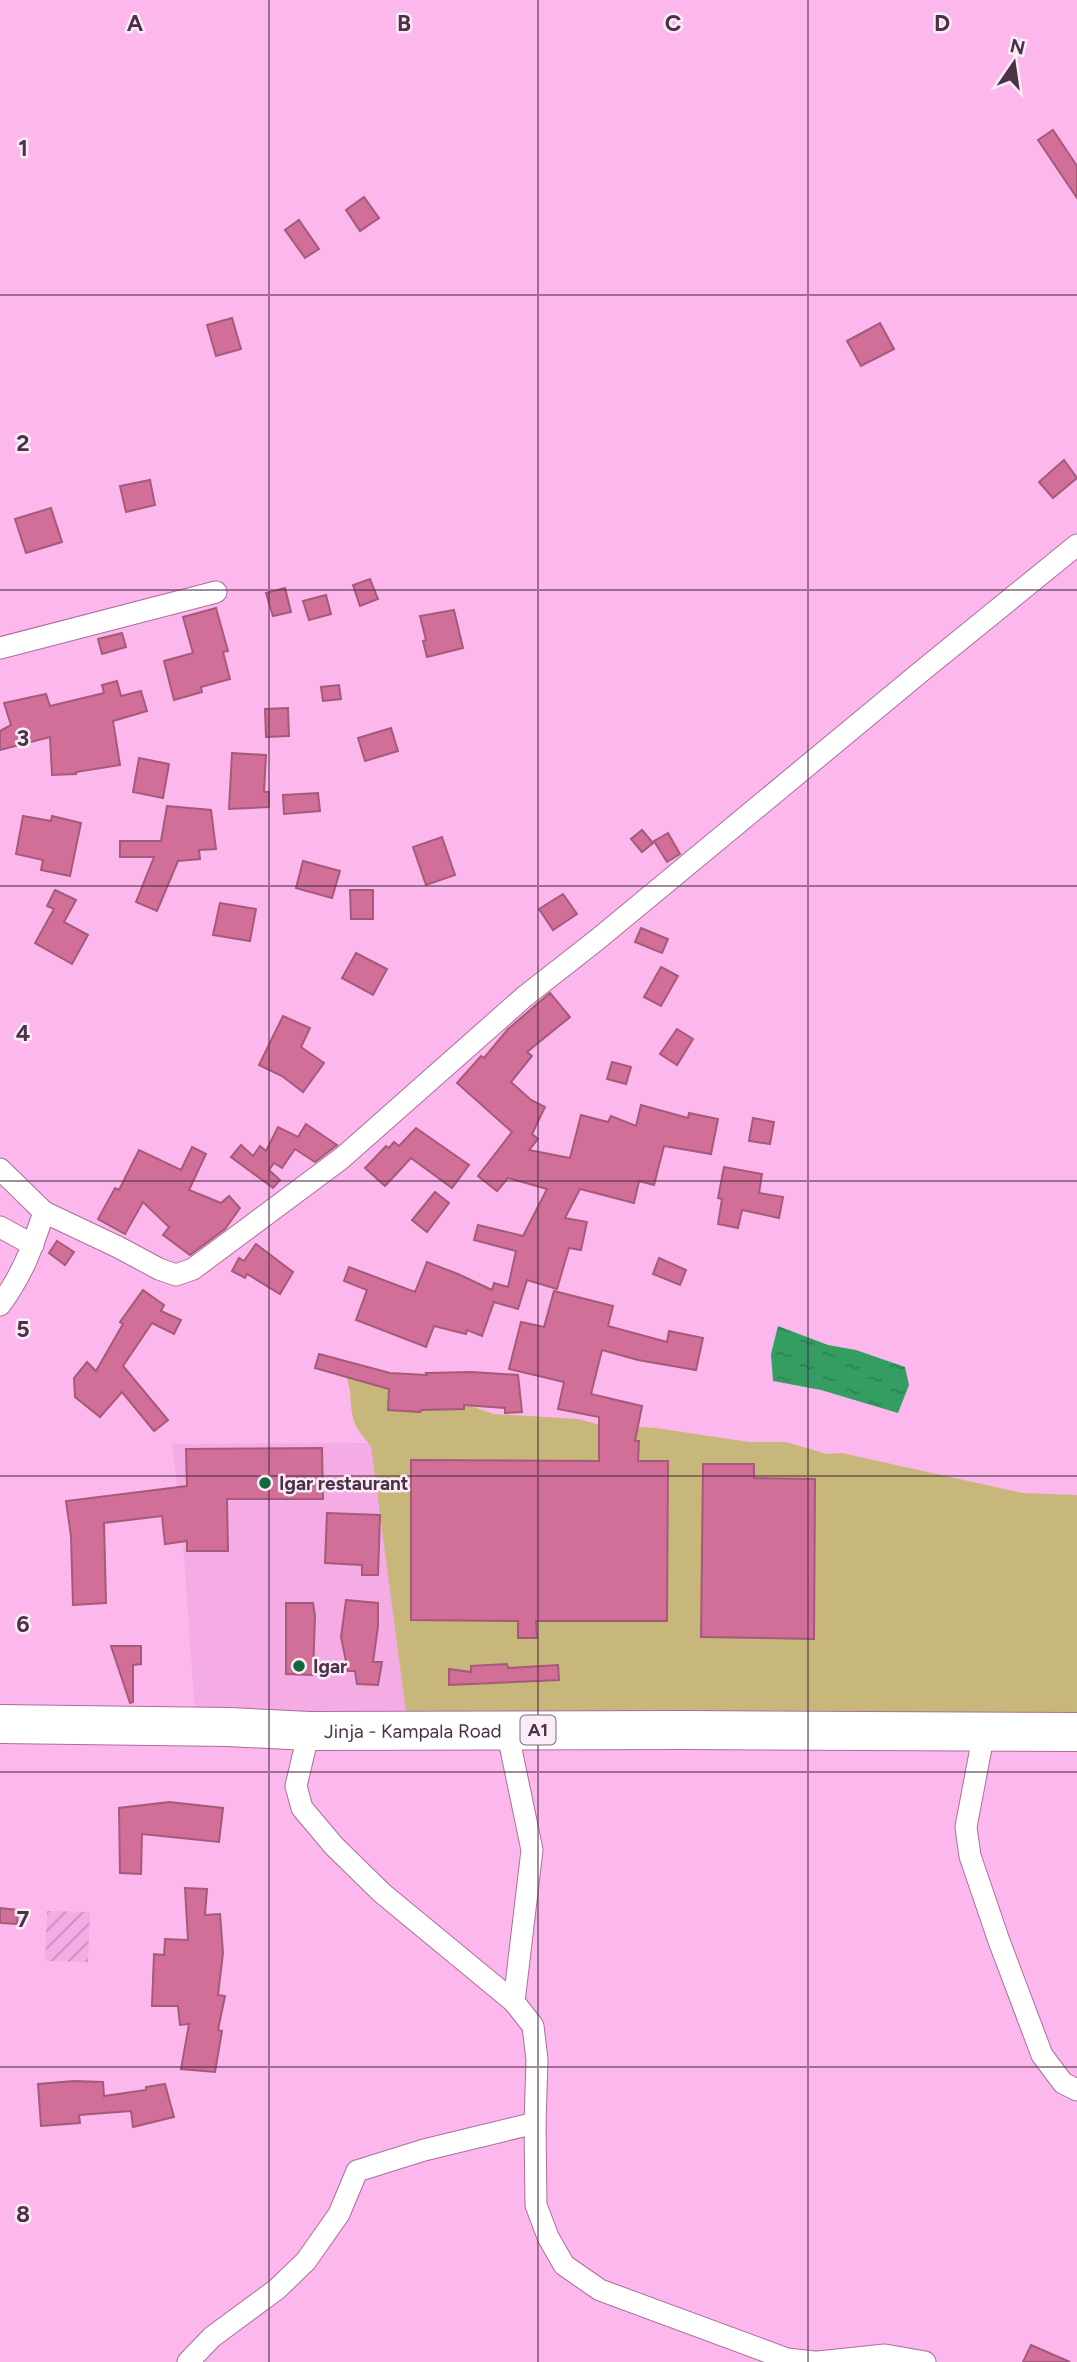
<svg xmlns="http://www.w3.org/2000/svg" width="1077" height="2362" viewBox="0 0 1077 2362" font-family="Figtree,sans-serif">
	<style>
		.built { fill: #f5abe4 }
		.industrial { fill: url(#industrial-furrows) }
		.green { fill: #c8b77a }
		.water { fill: url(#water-ripples) }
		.building { fill: #d16f98; stroke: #a55a79; stroke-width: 2 }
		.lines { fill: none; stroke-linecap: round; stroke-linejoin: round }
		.street-casing { stroke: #ab6d9e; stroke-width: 23 }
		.highway-casing { stroke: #ab6d9e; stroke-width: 40 }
		.street { stroke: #fff; stroke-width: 21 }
		.highway { stroke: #fff; stroke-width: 38 }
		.grid { fill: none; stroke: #4c3147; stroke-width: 2; stroke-opacity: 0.55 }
		.poi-dot { fill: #11693c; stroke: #fbedf8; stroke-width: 2.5 }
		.labels { text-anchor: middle; stroke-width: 5; stroke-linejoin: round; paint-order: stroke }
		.shield { fill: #fbedf8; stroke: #80697c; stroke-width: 2 }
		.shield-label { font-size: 18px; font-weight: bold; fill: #4c3147 }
		.poi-label { font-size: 19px; font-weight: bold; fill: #4c3147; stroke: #fbedf8; text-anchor: start }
		.street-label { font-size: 19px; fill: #4c3147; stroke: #fbedf8 }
		.grid-label { font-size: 23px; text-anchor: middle; font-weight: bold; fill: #4c3147; stroke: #fbedf8; stroke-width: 5; stroke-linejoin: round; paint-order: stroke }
	</style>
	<defs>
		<pattern id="industrial-furrows" width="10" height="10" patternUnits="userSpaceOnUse" patternTransform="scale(1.75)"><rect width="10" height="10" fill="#f5abe4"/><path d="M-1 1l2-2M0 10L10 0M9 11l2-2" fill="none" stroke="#c98cbb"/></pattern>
		<pattern id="water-ripples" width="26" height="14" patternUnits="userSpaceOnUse" patternTransform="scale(1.75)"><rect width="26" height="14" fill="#349e62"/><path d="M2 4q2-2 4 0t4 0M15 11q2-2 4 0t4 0" fill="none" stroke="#2e8153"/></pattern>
	</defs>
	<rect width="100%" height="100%" fill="#fcb8ed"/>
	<polygon class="built" points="373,1443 406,1712 195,1714 183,1542 172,1444"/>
	<polygon class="industrial" points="47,1911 90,1912 88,1962 45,1961"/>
	<path class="green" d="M 338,1360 L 494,1414 L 578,1419 L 597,1424 L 656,1428 L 749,1442 L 786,1442 L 827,1454 L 842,1453 L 1023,1493 L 1077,1495 L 1077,1717 L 406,1712 L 371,1446 C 352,1425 352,1419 350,1392 C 350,1382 342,1370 338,1360 Z"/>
	<polygon class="water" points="778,1326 828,1345 856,1350 905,1367 909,1385 898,1413 821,1390 773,1381 771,1354"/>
	<g class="building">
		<polygon points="1053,130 1077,166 1077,198 1038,140"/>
		<polygon points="364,197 379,218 360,231 346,210"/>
		<polygon points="299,220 319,249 305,258 285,230"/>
		<polygon points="232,318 241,349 216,356 207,325"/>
		<polygon points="880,323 894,349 861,366 847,341"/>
		<polygon points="1064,460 1077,478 1053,498 1039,482"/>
		<polygon points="150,480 155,505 126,512 120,486"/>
		<polygon points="51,508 62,542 26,553 15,519"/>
		<polygon points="370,579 378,599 360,606 353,585"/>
		<polygon points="285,588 291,612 273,616 266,593"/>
		<polygon points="326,595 331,614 309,620 303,601"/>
		<polygon points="216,608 228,651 223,652 230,679 201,687 202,692 174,700 164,661 193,653 183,617"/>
		<polygon points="454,610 463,648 427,657 423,641 426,640 420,616"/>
		<polygon points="122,633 126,647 102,654 98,639"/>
		<polygon points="117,681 121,696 141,691 147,711 113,721 120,765 76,772 76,774 52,775 50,737 0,750 0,731 11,725 4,703 46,694 50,706 104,693 102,685"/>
		<polygon points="339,685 341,699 323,701 321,687"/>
		<polygon points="288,708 289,736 266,737 265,709"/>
		<polygon points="391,728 398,751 365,761 358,738"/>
		<polygon points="232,753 266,755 264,792 269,792 269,807 229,809"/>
		<polygon points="139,758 169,764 163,798 133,792"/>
		<polygon points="318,793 320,811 284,814 283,795"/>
		<polygon points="167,806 211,810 216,849 199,850 200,859 178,861 157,911 136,902 154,857 120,857 120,841 161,841"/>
		<polygon points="23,816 51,821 52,816 81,823 70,876 41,870 43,860 16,854"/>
		<polygon points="642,830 653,843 642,852 631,839"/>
		<polygon points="668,833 680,854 667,862 654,841"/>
		<polygon points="442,837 455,875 426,885 413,847"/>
		<polygon points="303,861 340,871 332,898 296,888"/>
		<polygon points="55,890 76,900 64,922 88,935 72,964 35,943 54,909 47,906"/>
		<polygon points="350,890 373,890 373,919 351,919"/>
		<polygon points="563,894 577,914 553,930 539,909"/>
		<polygon points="220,903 256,909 250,941 213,935"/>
		<polygon points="641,928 668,939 662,953 635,942"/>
		<polygon points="356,953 387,969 373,995 342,978"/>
		<polygon points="661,967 678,976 661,1006 644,997"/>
		<polygon points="550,993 570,1017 527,1052 532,1056 511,1082 531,1100 545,1107 532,1134 538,1139 529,1150 570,1158 581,1115 608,1122 611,1116 636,1126 641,1105 688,1118 689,1113 718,1119 711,1154 664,1146 654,1185 639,1181 634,1203 580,1189 565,1218 587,1222 581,1250 569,1248 557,1289 527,1280 518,1309 494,1302 482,1336 467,1330 466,1334 434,1326 426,1347 356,1320 367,1290 344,1281 349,1267 415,1292 427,1262 458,1274 492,1290 494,1283 508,1287 516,1251 474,1240 478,1225 523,1236 547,1189 508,1178 497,1191 478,1176 512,1132 457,1083 481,1056 484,1058 508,1029"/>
		<polygon points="283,1016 310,1028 301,1047 324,1063 303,1092 282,1076 259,1065"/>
		<polygon points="677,1029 693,1039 677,1065 660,1054"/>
		<polygon points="612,1062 631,1067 626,1084 607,1079"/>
		<polygon points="753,1118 774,1122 770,1144 749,1141"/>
		<polygon points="306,1124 337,1145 315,1162 295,1149 282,1168 274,1163 269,1170 280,1180 273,1188 231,1157 241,1145 253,1156 260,1146 266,1151 278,1127 298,1137"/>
		<polygon points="416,1128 469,1165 452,1188 411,1158 385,1186 365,1168 386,1146 389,1148 394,1142 399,1146"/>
		<polygon points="192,1147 206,1154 189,1190 221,1203 229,1196 240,1208 225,1229 190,1255 163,1235 169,1227 143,1202 125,1234 98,1219 115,1188 119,1190 139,1150 181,1170"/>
		<polygon points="724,1167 762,1174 759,1193 783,1197 779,1218 742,1210 738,1228 718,1224 722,1199 718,1198"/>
		<polygon points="435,1192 449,1203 427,1232 412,1220"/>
		<polygon points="57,1241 74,1252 65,1265 49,1253"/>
		<polygon points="256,1244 293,1272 280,1294 247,1274 245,1278 232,1271 239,1258 244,1261"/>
		<polygon points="659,1258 686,1270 680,1285 653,1274"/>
		<polygon points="143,1290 164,1305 161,1311 181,1320 174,1334 152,1323 123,1366 168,1420 154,1431 122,1392 100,1417 75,1397 74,1378 87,1362 96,1371 123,1324 120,1322"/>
		<polygon points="554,1291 613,1306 608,1326 667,1342 669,1331 703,1338 696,1370 638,1360 602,1350 591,1394 642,1406 635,1441 639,1441 638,1461 668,1461 667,1621 536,1621 537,1638 518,1638 518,1621 411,1620 411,1460 599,1461 599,1417 558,1409 564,1382 509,1369 521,1322 544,1327"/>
		<polygon points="319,1354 390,1373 427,1375 426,1373 472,1372 518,1375 522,1412 505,1413 505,1408 464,1405 464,1409 421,1410 420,1412 388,1410 389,1389 315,1368"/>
		<polygon points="322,1448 323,1499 227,1499 228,1551 187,1551 187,1541 165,1544 162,1516 104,1523 106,1603 73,1605 71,1536 66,1501 187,1486 186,1449"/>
		<polygon points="703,1464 754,1464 754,1478 815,1479 814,1639 701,1637"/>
		<polygon points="327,1513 380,1515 378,1575 362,1575 362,1565 325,1563"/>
		<polygon points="346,1600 378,1603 378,1626 373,1662 382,1662 378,1685 357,1684 355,1671 348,1671 341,1637"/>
		<polygon points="286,1603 313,1603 315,1616 313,1675 286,1674"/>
		<polygon points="111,1646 141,1646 141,1664 133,1665 133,1702 130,1703"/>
		<polygon points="507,1664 508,1668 558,1665 559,1680 449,1685 449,1669 471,1672 471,1666"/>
		<polygon points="169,1802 223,1808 219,1842 142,1834 141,1874 120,1873 119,1808"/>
		<polygon points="185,1888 207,1889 205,1915 220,1914 223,1953 218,1995 225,1996 218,2030 222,2031 215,2072 181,2069 189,2024 180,2025 178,2006 152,2006 154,1954 164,1955 165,1939 188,1940"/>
		<polygon points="0,1908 18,1910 17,1924 0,1923"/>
		<polygon points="74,2081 103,2082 104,2096 146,2090 146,2087 165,2084 174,2117 133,2127 131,2111 79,2115 80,2123 41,2126 38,2084"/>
		<polygon points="1031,2345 1070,2362 1023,2362"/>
	</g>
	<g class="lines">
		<defs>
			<g id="street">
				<polyline points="0,648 216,592"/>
				<path d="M 0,1169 L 44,1212 C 32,1248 23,1274 0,1305"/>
				<polyline points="44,1212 118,1247 159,1269 176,1275 193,1269 342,1158 524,997 598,939 923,670 1077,545"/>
				<polyline points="0,1227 33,1245"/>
				<polyline points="507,1730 532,1850 514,2002"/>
				<polyline points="309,1731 296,1786 302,1808 334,1846 382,1893 514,2002 533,2026 537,2060 535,2123 536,2205 548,2237 564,2265 600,2290 787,2359 814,2362"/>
				<polyline points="984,1732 966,1827 970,1856 999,1941 1042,2055 1063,2083 1077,2090"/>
				<polyline points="188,2362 212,2337 277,2289 306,2261 339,2214 357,2171 424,2150 535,2123"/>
				<polyline points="818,2362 885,2355 925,2362"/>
			</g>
			<g id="highway">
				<path id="s1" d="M 0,1724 L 228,1727 L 309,1731 L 683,1730 L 1077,1732"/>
			</g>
		</defs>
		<use href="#street" class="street-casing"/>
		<use href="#highway" class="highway-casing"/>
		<use href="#street" class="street"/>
		<use href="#highway" class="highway"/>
	</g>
	<path class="grid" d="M 269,0 L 269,2362M 538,0 L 538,2362M 808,0 L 808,2362M 0,295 L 1077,295M 0,590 L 1077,590M 0,886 L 1077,886M 0,1181 L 1077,1181M 0,1476 L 1077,1476M 0,1772 L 1077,1772M 0,2067 L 1077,2067"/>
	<g class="poi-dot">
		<circle cx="265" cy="1483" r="7"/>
		<circle cx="299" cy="1666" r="7"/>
	</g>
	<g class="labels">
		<rect class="shield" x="520.5" y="1715.5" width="35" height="29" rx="5"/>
		<g class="shield-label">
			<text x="538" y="1736">A1</text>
		</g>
		<g class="poi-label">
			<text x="279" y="1490">Igar restaurant</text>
			<text x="313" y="1673">Igar</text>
		</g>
		<g class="street-label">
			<text dy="7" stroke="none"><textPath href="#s1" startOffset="413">Jinja - Kampala Road</textPath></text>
		</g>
	</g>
	<g class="grid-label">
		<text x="135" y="31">A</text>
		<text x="404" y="31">B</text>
		<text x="673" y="31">C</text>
		<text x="942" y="31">D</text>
		<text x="23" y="156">1</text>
		<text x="23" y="451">2</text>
		<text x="23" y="746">3</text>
		<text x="23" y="1041">4</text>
		<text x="23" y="1337">5</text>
		<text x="23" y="1632">6</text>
		<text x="23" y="1927">7</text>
		<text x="23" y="2222">8</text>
	</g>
	<g transform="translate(1014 63) rotate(13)" stroke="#fbedf8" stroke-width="5" paint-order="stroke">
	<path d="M0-5L12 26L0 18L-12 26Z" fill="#4c3147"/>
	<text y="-10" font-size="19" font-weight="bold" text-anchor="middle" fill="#4c3147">N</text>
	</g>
</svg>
